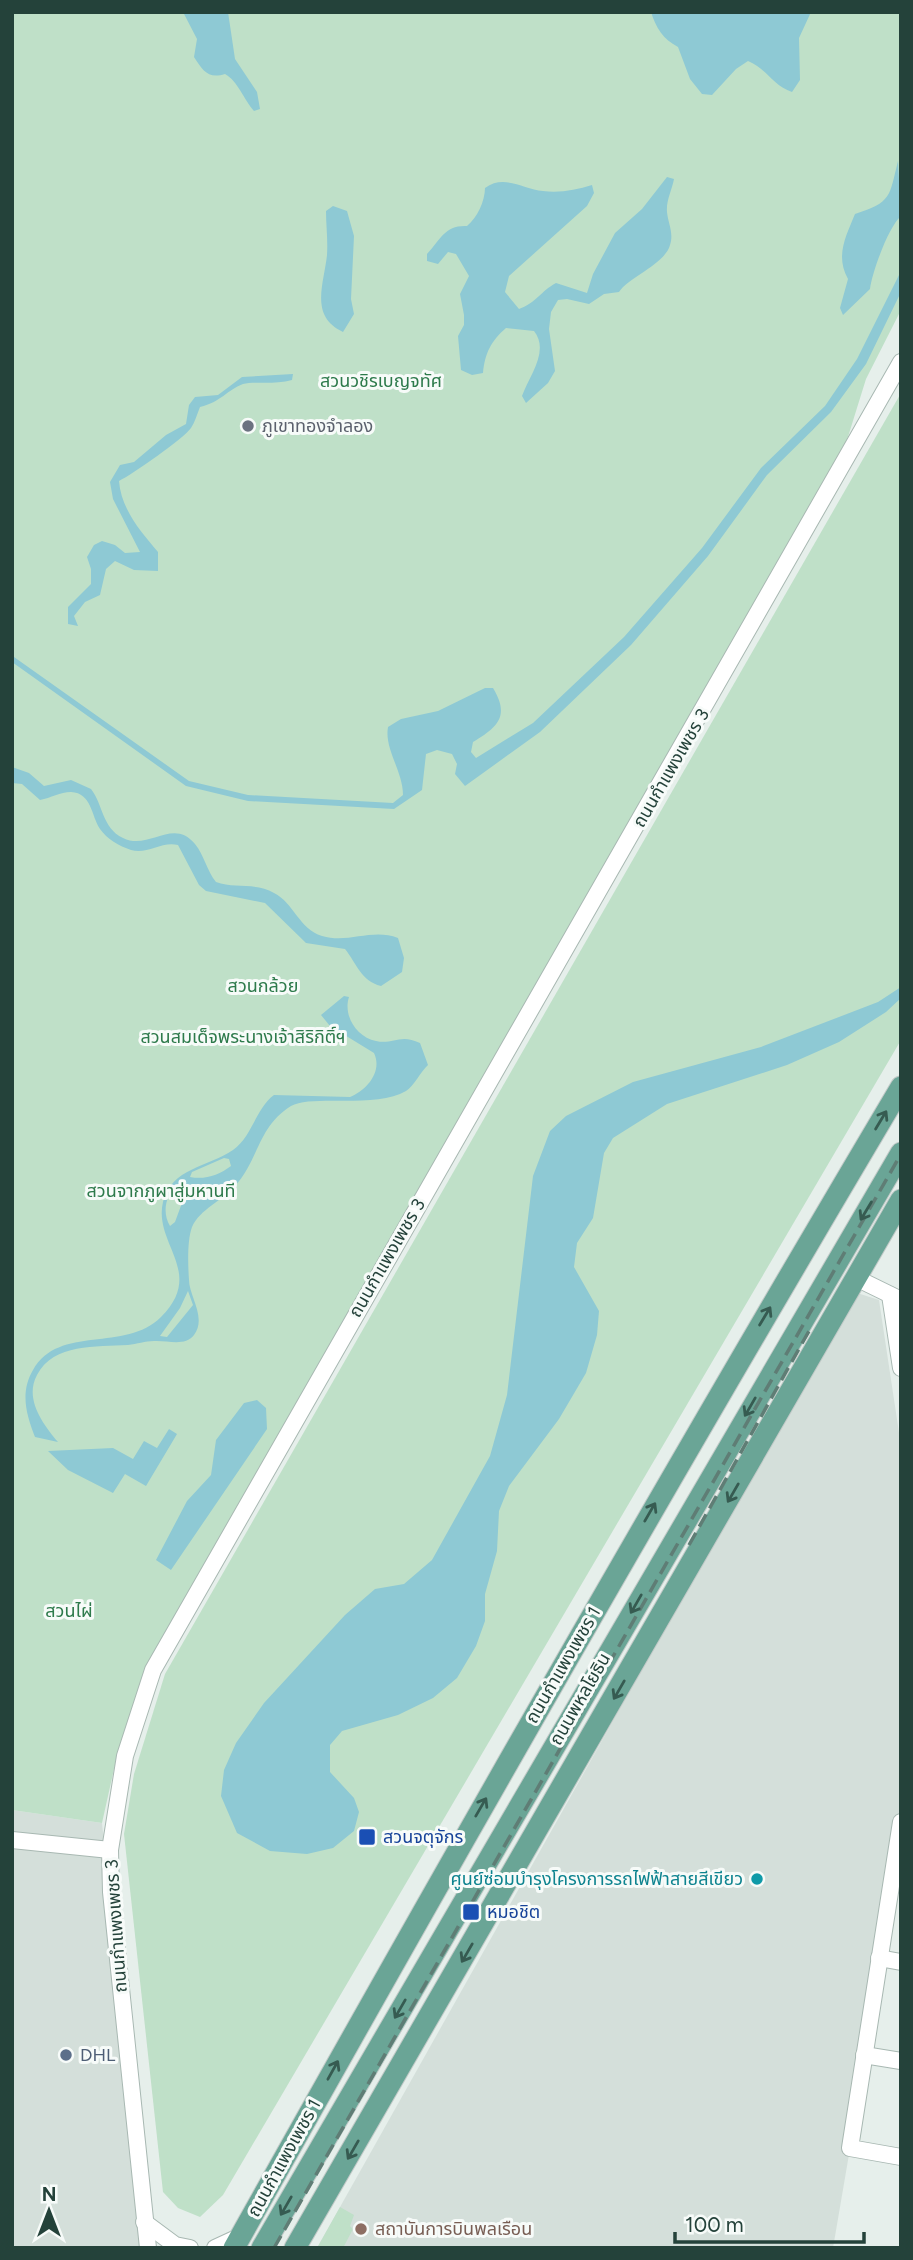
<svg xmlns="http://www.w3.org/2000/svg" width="913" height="2260" viewBox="0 0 913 2260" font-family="Figtree,'Noto Sans Thai',sans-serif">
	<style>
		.built { fill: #d4dfda }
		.green { fill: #bfe0c8 }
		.water { fill: #8ec9d4; fill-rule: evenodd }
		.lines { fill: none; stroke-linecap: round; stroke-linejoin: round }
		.minor-casing { stroke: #a8b8b2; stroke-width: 18 }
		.major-casing { stroke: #c2cac8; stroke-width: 23 }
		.minor { stroke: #fff; stroke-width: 16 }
		.major { stroke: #6aa596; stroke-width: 21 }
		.rail { stroke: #5f7d75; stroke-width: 3.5; stroke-dasharray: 14 7; stroke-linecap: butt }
		.oneway { stroke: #365b51 }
		.worship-dot { fill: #6b7280; stroke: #f7fbf9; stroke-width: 2.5 }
		.transit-dot { fill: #1a4fb4; stroke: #f7fbf9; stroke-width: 2.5 }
		.culture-dot { fill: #0f9aa8; stroke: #f7fbf9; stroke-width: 2.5 }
		.service-dot { fill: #5c6f8a; stroke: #f7fbf9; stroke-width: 2.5 }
		.education-dot { fill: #8d6e63; stroke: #f7fbf9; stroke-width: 2.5 }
		.labels { text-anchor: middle; stroke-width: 6; stroke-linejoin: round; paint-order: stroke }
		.park-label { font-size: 18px; fill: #2d7a4b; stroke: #f7fbf9 }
		.worship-label { font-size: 18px; fill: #5b616d; stroke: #f7fbf9; text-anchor: start }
		.street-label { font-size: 18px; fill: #24423a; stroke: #f7fbf9 }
		.transit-label { font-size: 18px; fill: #164399; stroke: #f7fbf9; text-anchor: start }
		.culture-label { font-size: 18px; fill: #0d838f; stroke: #f7fbf9; text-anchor: end }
		.service-label { font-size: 18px; fill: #4e5e75; stroke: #f7fbf9; text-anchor: start }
		.education-label { font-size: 18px; fill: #785e54; stroke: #f7fbf9; text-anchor: start }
	</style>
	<rect width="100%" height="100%" fill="#e6efeb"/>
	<g class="built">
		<polygon points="854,1292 879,1300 901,1446 901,1850 833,2248 317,2248"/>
		<polygon points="12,1810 102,1823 145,2248 12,2248"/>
	</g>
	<g class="green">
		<polygon points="12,12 901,12 901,310 866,379 847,440 535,995 148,1664 114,1769 102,1823 12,1810"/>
		<polygon points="901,393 901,1040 223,2195 200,2217 178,2208 163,2192 124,1834 134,1774 165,1674"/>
		<polygon points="340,2207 354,2215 350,2226 353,2229 343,2248 317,2248"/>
	</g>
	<g class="water">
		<path d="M 183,12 L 228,12 L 235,59 L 257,92 L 260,109 L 254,111 C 244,100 238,81 225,74 C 208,79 203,71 194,57 L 197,39 Z"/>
		<path d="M 651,12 L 811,12 L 799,38 L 800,80 L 792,92 C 773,86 767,69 748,61 L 736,69 L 712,95 L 702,94 L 690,79 L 678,47 C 663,39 656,28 651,12 Z"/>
		<path d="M 898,161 L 901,216 C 889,226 872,272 870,289 L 843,315 L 840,308 L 848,279 C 835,256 846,236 855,214 C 892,202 889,197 898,161 Z"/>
		<path d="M 667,177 L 674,179 C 672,190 666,200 667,212 C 668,223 674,233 670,245 C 665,264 629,277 619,292 L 604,294 L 589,304 L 567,299 L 558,300 L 551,312 L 549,329 L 555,371 L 548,383 L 526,403 L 522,396 C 529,376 550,351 534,331 L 506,328 C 491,341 485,353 483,373 L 472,375 L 461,370 L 458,336 L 464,325 L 464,315 L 460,294 L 469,276 L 456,254 L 448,252 L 438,264 L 427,261 L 427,254 C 441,239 445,225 467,226 C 477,218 485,201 485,188 C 504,174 523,189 543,191 C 560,193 576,190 592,185 L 594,193 L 587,206 L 509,276 L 505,292 L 519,309 C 536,303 541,291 556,283 L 587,293 L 593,274 L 615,233 L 642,209 Z"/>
		<path d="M 333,206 L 347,211 L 354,236 L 351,299 L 354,314 L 343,332 C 309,316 324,284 327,255 C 328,240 326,225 326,211 Z"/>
		<path d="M 901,271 L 901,292 L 866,364 L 831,412 L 767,475 L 708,556 L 631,645 L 540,732 L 465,786 L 455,774 L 457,764 L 452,754 L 437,750 L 426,754 L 422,790 L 394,809 L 248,801 L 186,786 L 12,662 L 12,618 L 14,657 L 189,781 L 248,795 L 393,803 L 403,795 C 403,771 384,749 388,727 L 401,719 L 438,711 L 485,688 L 493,688 C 510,716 498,727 473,742 L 471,752 L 476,758 L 533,723 L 624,637 L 702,548 L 761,468 L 825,406 L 857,359 Z"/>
		<path d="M 293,374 L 292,380 C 275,385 253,381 243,384 C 227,390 221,402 200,407 C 197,414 195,422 191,428 C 183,439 133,474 119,481 C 121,509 141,532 158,552 L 158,571 L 134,570 L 115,561 L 106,569 L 100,595 L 85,602 L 74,616 L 78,626 L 68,624 L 68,607 L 91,584 L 91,569 L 87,557 L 94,545 L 102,541 L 115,545 L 125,553 L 140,552 L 113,499 L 110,482 L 120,465 L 134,462 L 166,435 L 186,424 L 189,405 L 195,397 L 218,395 L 242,377 Z"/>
		<path d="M 12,767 L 29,773 L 44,786 L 71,780 L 91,789 C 103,804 102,828 123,838 C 149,851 173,817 195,844 C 204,855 207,871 216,882 C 235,889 256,882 274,893 C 294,903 299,929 322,936 C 348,944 372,928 398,938 L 404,958 L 402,972 L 381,986 C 361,981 357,964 345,949 L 306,943 L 265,903 L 206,891 L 199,885 L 178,845 C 161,841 147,855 131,850 C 119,846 107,839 100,829 C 91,816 92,793 71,792 C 60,792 51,798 40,800 L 22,784 L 12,783 Z"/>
		<polygon points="901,987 901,998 886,1012 839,1042 787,1065 667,1104 613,1138 604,1153 593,1218 577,1243 574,1267 599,1311 597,1335 586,1373 559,1419 509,1486 499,1511 497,1551 485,1594 485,1621 476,1646 457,1678 433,1698 398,1715 342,1731 330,1745 330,1772 354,1798 359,1812 354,1831 333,1848 307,1854 270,1851 237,1833 221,1796 224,1770 236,1743 264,1703 345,1615 375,1589 404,1584 432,1560 490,1456 507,1395 533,1176 550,1131 566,1116 633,1082 761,1047 878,1002"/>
		<path d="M 344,996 L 349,997 C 343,1015 356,1037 376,1041 C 393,1045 400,1033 420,1043 L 428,1065 C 421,1071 414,1086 406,1091 C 376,1109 312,1094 291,1106 C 257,1127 259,1161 234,1187 C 222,1201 200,1209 192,1227 C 187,1241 188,1265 189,1280 C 189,1296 207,1318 194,1335 C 185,1347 167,1340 154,1341 C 145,1341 137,1344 128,1345 C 96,1347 54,1343 37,1375 C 24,1399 43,1424 58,1442 L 35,1437 C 26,1414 20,1392 33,1370 C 59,1324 125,1353 161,1317 C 206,1272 153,1244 163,1202 C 171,1168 208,1167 233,1150 C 252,1137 256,1108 274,1095 L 350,1097 C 366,1091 383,1072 374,1053 L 330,1026 L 321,1015 ZM 224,1158 L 229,1159 L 231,1166 C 219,1175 205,1180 190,1177 L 192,1172 ZM 178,1186 L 185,1187 L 186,1192 L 175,1222 L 170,1226 C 162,1213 165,1194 178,1186 ZM 188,1291 L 193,1305 L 167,1337 L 160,1336 L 180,1308 Z"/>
		<polygon points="257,1400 266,1408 267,1429 171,1570 156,1560 187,1501 211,1475 216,1440 244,1403"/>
		<polygon points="169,1429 177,1434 146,1486 125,1474 113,1493 68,1470 48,1451 113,1448 133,1459 144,1441 157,1448"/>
	</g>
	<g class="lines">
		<defs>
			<g id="minor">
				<polyline points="856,1278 899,1299"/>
				<polyline points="890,1295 901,1368"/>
				<polyline points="901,1822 850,2148 901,2157"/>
				<polyline points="12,1840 110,1850"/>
				<polyline points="879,1958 901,1962"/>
				<polyline points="864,2055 901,2061"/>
				<polyline points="144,2222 175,2245 190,2248"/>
				<polyline points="148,2248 111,1892 110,1850 125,1756 153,1670 901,362"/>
				<polyline points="215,2248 241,2236"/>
			</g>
			<g id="major">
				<path d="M 234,2248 C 452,1858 673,1471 901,1087"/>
				<polyline points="262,2248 901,1153"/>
				<polyline points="295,2248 901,1200"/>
			</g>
		</defs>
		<use href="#minor" class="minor-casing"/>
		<use href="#major" class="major-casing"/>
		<use href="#minor" class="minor"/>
		<use href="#major" class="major"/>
		<g class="rail">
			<polyline points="689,1545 809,1331"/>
			<polyline points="274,2248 901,1154"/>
		</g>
	</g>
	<defs><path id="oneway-shaft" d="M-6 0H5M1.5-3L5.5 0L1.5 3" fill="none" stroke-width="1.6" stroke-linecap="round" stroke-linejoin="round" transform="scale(1.75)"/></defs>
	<g class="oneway">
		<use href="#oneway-shaft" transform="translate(881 1120) rotate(-59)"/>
		<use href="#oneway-shaft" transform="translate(866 1211) rotate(121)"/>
		<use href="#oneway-shaft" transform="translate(765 1316) rotate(-59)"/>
		<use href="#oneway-shaft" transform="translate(750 1407) rotate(120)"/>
		<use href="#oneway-shaft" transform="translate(733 1493) rotate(120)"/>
		<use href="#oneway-shaft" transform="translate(650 1512) rotate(-60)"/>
		<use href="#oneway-shaft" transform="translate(636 1604) rotate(120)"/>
		<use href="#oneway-shaft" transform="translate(619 1690) rotate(120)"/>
		<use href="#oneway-shaft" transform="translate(481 1807) rotate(-60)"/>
		<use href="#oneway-shaft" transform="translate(467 1953) rotate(120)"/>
		<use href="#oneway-shaft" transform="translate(400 2009) rotate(120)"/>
		<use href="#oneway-shaft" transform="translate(333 2070) rotate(-61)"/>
		<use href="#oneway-shaft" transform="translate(353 2150) rotate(120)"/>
		<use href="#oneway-shaft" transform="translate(286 2206) rotate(120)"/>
	</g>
	<circle class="worship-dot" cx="248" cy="426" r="7"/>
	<g class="transit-dot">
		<rect x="358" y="1828" width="18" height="18" rx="3.5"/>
		<rect x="462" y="1903" width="18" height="18" rx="3.5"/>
	</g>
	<circle class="culture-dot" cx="757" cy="1879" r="7"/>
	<circle class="service-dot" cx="66" cy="2055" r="7"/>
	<circle class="education-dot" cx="361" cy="2229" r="7"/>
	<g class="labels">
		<g class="park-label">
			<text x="381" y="387">สวนวชิรเบญจทัศ</text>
			<text x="263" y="992">สวนกล้วย</text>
			<text x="243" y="1043">สวนสมเด็จพระนางเจ้าสิริกิติ์ฯ</text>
			<text x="161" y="1197">สวนจากภูผาสู่มหานที</text>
			<text x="69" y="1617">สวนไผ่</text>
		</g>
		<g class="worship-label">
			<text x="262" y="432">ภูเขาทองจำลอง</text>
		</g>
		<g class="street-label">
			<text transform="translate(671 768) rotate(-60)" y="6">ถนนกำแพงเพชร 3</text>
			<text transform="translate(387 1258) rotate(-60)" y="6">ถนนกำแพงเพชร 3</text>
			<text transform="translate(563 1665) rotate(-60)" y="6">ถนนกำแพงเพชร 1</text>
			<text transform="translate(580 1699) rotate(-60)" y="6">ถนนพหลโยธิน</text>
			<text transform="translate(116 1926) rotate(-94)" y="6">ถนนกำแพงเพชร 3</text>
			<text transform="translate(284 2158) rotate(-61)" y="6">ถนนกำแพงเพชร 1</text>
		</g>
		<g class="transit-label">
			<text x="383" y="1843">สวนจตุจักร</text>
			<text x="487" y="1918">หมอชิต</text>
		</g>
		<g class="culture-label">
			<text x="743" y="1885">ศูนย์ซ่อมบำรุงโครงการรถไฟฟ้าสายสีเขียว</text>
		</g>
		<g class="service-label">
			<text x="80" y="2061">DHL</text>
		</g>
		<g class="education-label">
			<text x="375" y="2235">สถาบันการบินพลเรือน</text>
		</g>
	</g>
	<rect width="913" height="2260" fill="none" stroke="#24423a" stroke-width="28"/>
	<g transform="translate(49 2211)" stroke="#f7fbf9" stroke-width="5" paint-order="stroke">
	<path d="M0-5L12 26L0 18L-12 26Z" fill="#24423a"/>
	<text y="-10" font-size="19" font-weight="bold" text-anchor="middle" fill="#24423a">N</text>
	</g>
	<path d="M675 2232v10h189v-10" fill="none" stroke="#24423a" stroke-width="3.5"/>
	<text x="685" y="2232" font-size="21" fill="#24423a" stroke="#f7fbf9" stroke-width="5" paint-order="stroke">100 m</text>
</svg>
